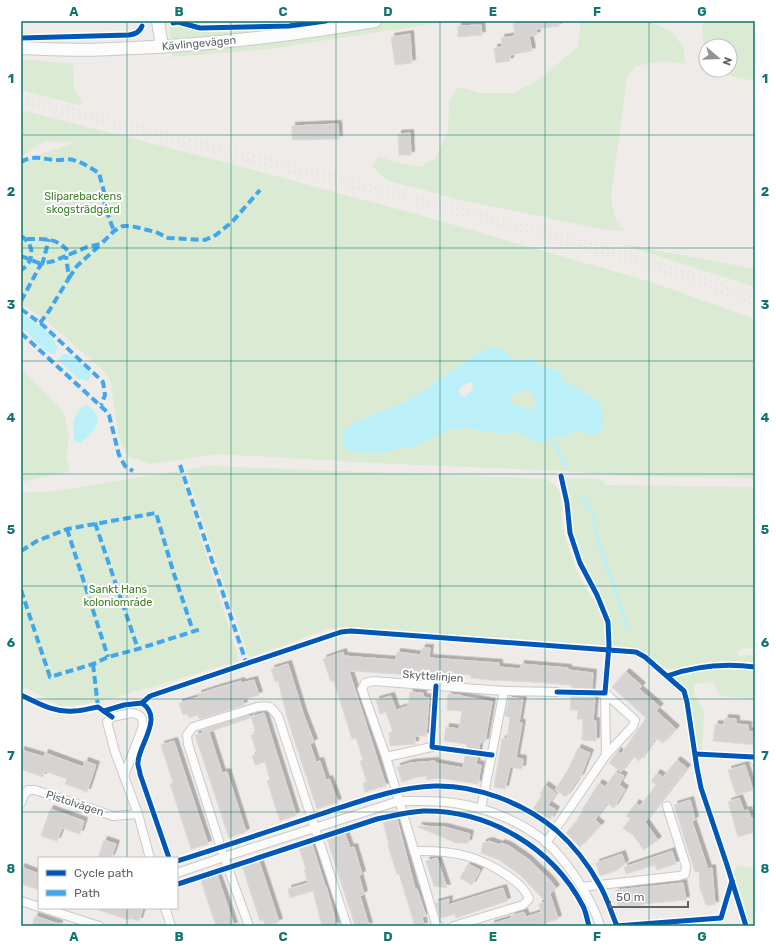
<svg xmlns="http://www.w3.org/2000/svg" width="776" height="947" viewBox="0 0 776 947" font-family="Rubik,sans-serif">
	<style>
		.green { fill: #dbead2; fill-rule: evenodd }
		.water { fill: #bcf0f8; fill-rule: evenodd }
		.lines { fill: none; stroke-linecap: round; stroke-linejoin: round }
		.stream { stroke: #bcf0f8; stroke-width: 3 }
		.building { fill: #d6d3d2; stroke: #dedad7; filter: url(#shadow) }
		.street-casing { stroke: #cacaca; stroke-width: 10 }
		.secondary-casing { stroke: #cacaca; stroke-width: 14 }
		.street { stroke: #fcfcfc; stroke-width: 8 }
		.secondary { stroke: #fcfcfc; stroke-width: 12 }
		.rail { stroke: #e3e2e2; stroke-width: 3; stroke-dasharray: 1 5; stroke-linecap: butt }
		.quiet { stroke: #40a6ee; stroke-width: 4; stroke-dasharray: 8 4; stroke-linecap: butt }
		.cycleway-casing { stroke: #fff; stroke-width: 8 }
		.cycleway { stroke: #0057b8; stroke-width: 5 }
		.grid { fill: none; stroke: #0f766e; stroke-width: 1; stroke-opacity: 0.55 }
		.labels { text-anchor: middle; stroke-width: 4; stroke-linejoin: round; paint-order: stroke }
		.street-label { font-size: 11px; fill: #5d6467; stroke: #fff }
		.park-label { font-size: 11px; fill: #40802b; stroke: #fff }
		.neatline { fill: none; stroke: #0f766e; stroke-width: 1.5 }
		.grid-label { font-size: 13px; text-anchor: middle; font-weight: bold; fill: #0f766e }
	</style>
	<defs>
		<filter id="shadow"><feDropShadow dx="3.5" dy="-3.5" stdDeviation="0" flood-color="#0004"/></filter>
	</defs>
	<rect width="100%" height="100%" fill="#eeebe8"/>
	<g class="green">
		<polygon points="169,21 450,21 269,49 172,57"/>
		<polygon points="581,21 647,21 672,32 683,47 686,64 664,61 635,66 627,76 611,198 616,221 625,231 602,229 465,201 386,180 372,166 379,156 393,162 420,167 436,158 448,131 449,100 459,87 481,93 513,93 538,80 578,47"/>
		<path d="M 702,21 L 755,21 L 755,81 L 700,69 L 704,58 ZM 706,46 L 730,46 L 730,70 L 706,70 Z"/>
		<polygon points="21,59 73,64 74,88 82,102 79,105 21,90"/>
		<path d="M 21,110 L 216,160 L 412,213 L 651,282 L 755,319 L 755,478 L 623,476 L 566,471 L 375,463 L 218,454 L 150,464 L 128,456 L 119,438 L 110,379 L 105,372 L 48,322 L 21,304 L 21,164 L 43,153 L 77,142 L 44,141 L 21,157 ZM 507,354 L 518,362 L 529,357 L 546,367 L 563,373 L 561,380 L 574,386 L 601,403 L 603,421 L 601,431 L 585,434 L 577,431 L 564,438 L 555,435 L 548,440 L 539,443 L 515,432 L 501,434 L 467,428 L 450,429 L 419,445 L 372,454 L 357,421 L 398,405 L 419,394 L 448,373 Z"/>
		<polygon points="618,243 755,269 755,287"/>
		<polygon points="21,369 64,413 69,437 66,457 70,471 21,482"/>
		<path d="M 517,392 L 532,392 L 536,400 L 535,409 C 527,406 520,407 512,405 L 511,397 Z"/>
		<path d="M 207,466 L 548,479 L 549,481 C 567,489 559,512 563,528 C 568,548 574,567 584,586 C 590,597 600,605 603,618 C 605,626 604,636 605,645 L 575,643 L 574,644 L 494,637 L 492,639 L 416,632 L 416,633 L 338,628 L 328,629 L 276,648 L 249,657 L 189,481 L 190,478 L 187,470 Z"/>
		<polygon points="180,471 239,661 103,701 62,707 21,685 21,493 55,491"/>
		<path d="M 563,478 L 600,479 L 606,485 L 755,487 L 755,649 L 745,648 L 736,652 L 740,656 L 755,654 L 755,664 L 668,669 L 641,653 L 615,649 L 610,645 C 611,629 609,613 601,598 C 593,581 581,566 577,548 C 574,534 571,519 569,505 C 567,496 567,487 563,478 Z"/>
		<polygon points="731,668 755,670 755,699 720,696 713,682 694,684 694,696 699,702 704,714 702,751 697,747 688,689 676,679 678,675 691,671"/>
		<path d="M 737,866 L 755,868 L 755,926 L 752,926 C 748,920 740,913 745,904 L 733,873 Z"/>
	</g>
	<g class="water">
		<path d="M 21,314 C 34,321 54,333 57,348 L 55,355 C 41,351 32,336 21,327 Z"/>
		<path d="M 490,347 L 499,348 L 517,362 L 529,357 L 546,367 L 563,373 L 561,380 L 574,386 L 601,403 L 603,421 L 601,431 L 594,436 L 577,431 L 564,438 L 555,435 L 548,440 L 538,443 L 515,432 L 501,434 L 467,428 L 450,429 L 419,445 L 405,448 L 372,454 L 347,450 L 343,445 L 342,437 L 345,429 L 357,421 L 398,405 L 419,394 L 470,358 ZM 469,382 L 473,383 C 473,390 470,393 464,397 L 460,395 L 459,390 L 463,385 ZM 517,392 L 532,392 L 535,400 L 535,409 L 512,405 L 511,397 Z"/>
		<path d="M 63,354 C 74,353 83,366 90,373 L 91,376 L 87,381 L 79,379 L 58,360 Z"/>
		<path d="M 87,405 C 109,420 93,432 80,443 L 75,442 C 72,426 72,418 83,406 Z"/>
	</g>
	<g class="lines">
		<g class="stream">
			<polyline points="551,438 567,467"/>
			<polyline points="583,497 593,516 598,541 628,628"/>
			<polyline points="752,873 755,874"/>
		</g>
	</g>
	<g class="building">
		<polygon points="513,21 559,21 559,26 536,29 537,35 529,36 532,51 510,55 510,61 496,63 494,48 502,47 501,38 515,36"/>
		<polygon points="481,25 482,35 458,37 458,26"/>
		<polygon points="410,34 412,63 395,65 391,37"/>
		<polygon points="338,124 339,139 292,140 292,126"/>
		<polygon points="410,133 411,155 399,155 398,134"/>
		<polygon points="422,648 430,648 429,658 499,663 499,667 520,669 521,664 568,668 568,670 593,673 591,697 595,698 593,721 596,721 596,741 582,740 583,719 577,719 578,710 570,710 572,685 533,682 490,680 471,678 471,675 448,673 448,677 349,671 386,786 365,792 363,783 367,782 360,761 363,760 356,738 352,739 334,681 331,682 323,659 343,652 344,656 396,660 397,652 421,655"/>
		<polygon points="288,664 303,713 314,742 310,744 316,762 320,761 326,780 329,779 338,802 317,809 289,724 278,681 275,682 271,669"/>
		<polygon points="626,672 642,686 639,689 660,707 656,711 676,729 663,743 656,738 639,761 633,756 621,772 609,763 618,751 621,754 646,718 612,687"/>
		<polygon points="254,680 259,695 242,700 244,705 199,719 198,715 189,718 187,714 183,715 179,703 199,697 198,694 217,688 241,681 242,683"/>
		<polygon points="410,692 423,693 423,697 429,698 426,736 415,736 415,744 390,746 389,733 393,732 386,712 380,714 376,700 391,696 396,710 408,706"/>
		<polygon points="448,694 461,695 461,696 492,702 485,742 480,742 476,764 481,765 478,784 440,778 427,780 426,776 418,777 402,782 397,767 410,763 435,761 435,763 463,768 467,744 444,741 446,727 459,729 462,711 447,710"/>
		<polygon points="509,697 523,699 519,723 522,723 516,758 523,759 522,769 510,767 505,789 494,787 502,739 507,739 510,717 505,716"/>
		<polygon points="264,713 296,815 280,821 267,781 270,780 265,762 255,765 252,756 257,754 251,735 256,733 251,717"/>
		<polygon points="249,715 250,718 209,732 222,773 227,772 246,832 229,838 195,735 203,733 202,730"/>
		<polygon points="725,718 736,719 736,724 748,725 748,731 755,732 755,745 713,741 715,724 724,725"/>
		<polygon points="174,741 208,844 191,849 170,784 173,783 161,745"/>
		<polygon points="578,748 590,753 580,778 579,777 566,797 555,790 569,768"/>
		<polygon points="21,750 44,757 45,753 83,767 85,761 96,765 87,792 65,784 67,779 45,771 43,777 21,769"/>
		<polygon points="677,760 687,768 645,822 658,840 644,850 633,835 623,828 631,818 626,816 636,803 640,806 656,785 651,781 657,773 663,777"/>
		<polygon points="745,765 753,790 736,795 728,770"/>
		<polygon points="616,772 624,776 619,785 625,789 614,808 607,803 595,820 601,825 580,847 566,833 578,820 577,819 583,811 582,810 599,783 605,787"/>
		<polygon points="545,785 556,793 548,805 556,810 550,820 533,809 542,795 540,794"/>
		<polygon points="739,798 744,811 748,810 751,818 755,817 755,832 738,837 728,802"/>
		<polygon points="690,800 695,820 692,821 708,869 712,868 715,905 706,905 700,889 699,871 695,872 674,805"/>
		<polygon points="50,809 84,821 80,834 62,828 57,841 41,836"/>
		<polygon points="397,819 415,889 417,889 426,916 422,917 424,926 415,926 399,874 397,874 388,846 389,845 383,822"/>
		<polygon points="419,826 444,827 470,834 468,843 456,843 418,827"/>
		<polygon points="345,834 350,848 354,847 362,874 359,876 364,894 360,896 369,926 355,926 327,839"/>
		<polygon points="104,840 116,844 111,858 98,858"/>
		<polygon points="489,841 500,845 501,843 509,846 528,859 549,879 556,888 550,894 558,919 537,926 492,926 491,924 512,918 511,916 524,912 526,917 541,912 539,904 546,902 520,875 499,860 481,853 483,843"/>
		<polygon points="312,844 325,886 326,886 337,926 322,926 313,891 290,898 288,889 308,883 304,869 306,869 299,848"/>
		<polygon points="672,851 676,864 657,870 655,865 626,874 624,867"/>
		<polygon points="622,854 625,864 615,871 600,876 596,863"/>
		<polygon points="437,858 447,888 434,886 426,861"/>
		<polygon points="259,861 279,922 265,926 263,920 260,921 242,866"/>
		<polygon points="468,864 480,870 472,885 460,878"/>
		<polygon points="21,867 39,874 39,890 21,884"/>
		<polygon points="217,875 224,895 234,926 216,926 205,893 201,880"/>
		<polygon points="683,883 686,900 643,904 643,905 618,906 616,890"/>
		<polygon points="503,888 507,901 456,918 455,914 441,918 435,903 449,899 448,905"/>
		<polygon points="98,908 143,908 139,921 129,918 129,920 98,910"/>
		<polygon points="35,916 59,924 59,926 32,926"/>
	</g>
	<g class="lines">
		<defs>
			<g id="street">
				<polyline points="504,691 557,692"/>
				<path d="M 131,713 C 142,714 144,719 142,729 L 124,776 L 115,752 L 107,722 L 112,717 Z"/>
				<polyline points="386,757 432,747"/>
				<polyline points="755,757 755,761"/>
				<polyline points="124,776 138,814 150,858"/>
				<polyline points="21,803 24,795 28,790 35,790 113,816 138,814"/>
				<polyline points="546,843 606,755 633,726 635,720 605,693 606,755"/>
				<path d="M 414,851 C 452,850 479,855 511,878 C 518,883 526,890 529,899 L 523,905 L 454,926"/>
				<path d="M 177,873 L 224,857 L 399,801 C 417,801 436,800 454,803 C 487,808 520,821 546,842 C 556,851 566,863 574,875 C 584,890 595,908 600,926"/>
				<polyline points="582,887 679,876 685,874 686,866 667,806"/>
				<polyline points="21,901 39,907"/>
				<polyline points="43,908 99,926"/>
				<polyline points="165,908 171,926"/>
				<path d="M 249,926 L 224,857 L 188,744 L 187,735 L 193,727 L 257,707 C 270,705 270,706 278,716 L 347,926"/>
				<polyline points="439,926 436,924 386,757 362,689 365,683 373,681 504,691 481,809"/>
			</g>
			<g id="secondary">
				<polyline points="158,21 162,47"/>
				<path d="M 21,48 C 51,49 82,51 112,49 C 200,46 288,36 375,21"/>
			</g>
		</defs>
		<use href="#street" class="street-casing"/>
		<use href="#secondary" class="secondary-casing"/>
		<use href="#street" class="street"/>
		<use href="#secondary" class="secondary"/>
		<g class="rail">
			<polyline points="21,95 579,239 699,276 755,298"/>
			<polyline points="21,102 577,245 698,283 755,305"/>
		</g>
		<g class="quiet">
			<path d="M 21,162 C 33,154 45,160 58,160 C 64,160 70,158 76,161 C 84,163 92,169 99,173 L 104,192 L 105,207 L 114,231"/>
			<path d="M 21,236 C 35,244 35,262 21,270"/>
			<path d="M 27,239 C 47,239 58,237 71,255"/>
			<polyline points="21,256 41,264"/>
			<polyline points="42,265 49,239"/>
			<polyline points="69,278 77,266 100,245"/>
			<polyline points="21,301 41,264 54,261 87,247 101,244 114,231 123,226 131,226 156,232 168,238 205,240 216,235 232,222 260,190"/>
			<polyline points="21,309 44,326 103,382 105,395 101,405"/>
			<polyline points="40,323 49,311 69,278 66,256"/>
			<polyline points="21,333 105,410 109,415 119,455 125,466 133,471"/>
			<polyline points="180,465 247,665"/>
			<polyline points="95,523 138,649"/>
			<polyline points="67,529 108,657"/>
			<polyline points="21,551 37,541 67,529 156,513 173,571 193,631"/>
			<polyline points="21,590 50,677 93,664 108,657 138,649 201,629"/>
			<polyline points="93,664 98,707"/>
		</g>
		<defs>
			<g id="cycleway">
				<polyline points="173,23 178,22 200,28 289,26 326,21"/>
				<path d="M 21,38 L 129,35 C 135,34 139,33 142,26"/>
				<path d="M 667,676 C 695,666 725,663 755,667"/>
				<polyline points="436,686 432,747 492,755"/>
				<polyline points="557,692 605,693 609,645 608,622 597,595 580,563 570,533 567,503 561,476"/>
				<path d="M 21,695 C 38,703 54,713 74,711 C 82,711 90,708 98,707 L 112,717"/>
				<polyline points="142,703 150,696 341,632 351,631 636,652 645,657 684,691 687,702 697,768 701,788 727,865 746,926"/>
				<path d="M 104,711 L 124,705 L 142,703 C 164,718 139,744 138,762 C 137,765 140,770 140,774 L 169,858"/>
				<polyline points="696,754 754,757"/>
				<path d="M 177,861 C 225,846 273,830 321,814 C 358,802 396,787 435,786 C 477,785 524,803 556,830 C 573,845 588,864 599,884 C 607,897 611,912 617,926"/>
				<path d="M 178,884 L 377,819 C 392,816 407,812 423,811 C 489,810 552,847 583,906 C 586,912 587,919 589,926"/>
				<polyline points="616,926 721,918 732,881"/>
			</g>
		</defs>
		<use href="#cycleway" class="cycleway-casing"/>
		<use href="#cycleway" class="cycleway"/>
	</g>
	<path class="grid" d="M 127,21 L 127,858M 231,21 L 231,926M 336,21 L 336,926M 440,21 L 440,926M 545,21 L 545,926M 649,21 L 649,926M 21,135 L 755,135M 21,248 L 755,248M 21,361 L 755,361M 21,474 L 755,474M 21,586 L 755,586M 21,699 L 755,699M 21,812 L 755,812M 127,908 L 127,926"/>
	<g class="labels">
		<g class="street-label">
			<text transform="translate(199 43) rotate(-5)" y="4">Kävlingevägen</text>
			<text transform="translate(433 676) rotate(4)" y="4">Skyttelinjen</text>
			<text transform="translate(75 803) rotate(18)" y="4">Pistolvägen</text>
		</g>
		<g class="park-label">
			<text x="83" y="200">Sliparebackens<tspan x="83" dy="13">skogsträdgård</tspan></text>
			<text x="118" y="593">Sankt Hans<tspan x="118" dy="13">koloniområde</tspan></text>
		</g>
	</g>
	<rect width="776" height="947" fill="none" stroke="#ffffff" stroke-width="44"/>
	<rect x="38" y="857" width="140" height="52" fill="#ffffff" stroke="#bec1c2"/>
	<rect x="46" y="870" width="20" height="6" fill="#0057b8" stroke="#bec1c2"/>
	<text x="74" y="877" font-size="12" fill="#5d6467">Cycle path</text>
	<rect x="46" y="890" width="20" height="6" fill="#40a6ee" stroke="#bec1c2"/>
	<text x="74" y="897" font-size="12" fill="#5d6467">Path</text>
	<g transform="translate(718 58) rotate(109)"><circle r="19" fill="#ffffff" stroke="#bec1c2"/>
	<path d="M0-3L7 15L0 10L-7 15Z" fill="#909394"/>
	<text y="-6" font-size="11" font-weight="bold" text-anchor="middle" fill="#5d6467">N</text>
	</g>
	<path d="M610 901v6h78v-6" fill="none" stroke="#5d6467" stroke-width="2"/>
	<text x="616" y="901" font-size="12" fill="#5d6467" stroke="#ffffff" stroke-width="3" paint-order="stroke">50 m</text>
	<rect x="22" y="22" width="732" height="903" class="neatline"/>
	<g class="grid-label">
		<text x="74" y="16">A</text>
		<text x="179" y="16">B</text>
		<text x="283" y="16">C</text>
		<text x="388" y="16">D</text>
		<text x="493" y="16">E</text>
		<text x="597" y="16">F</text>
		<text x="702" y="16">G</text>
		<text x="11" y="83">1</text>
		<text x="765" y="83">1</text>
		<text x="11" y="196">2</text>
		<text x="765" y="196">2</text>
		<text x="11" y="309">3</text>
		<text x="765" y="309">3</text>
		<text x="11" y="422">4</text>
		<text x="765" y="422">4</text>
		<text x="11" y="534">5</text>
		<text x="765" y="534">5</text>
		<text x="11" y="647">6</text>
		<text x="765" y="647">6</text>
		<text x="11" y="760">7</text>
		<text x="765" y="760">7</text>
		<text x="11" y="873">8</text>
		<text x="765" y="873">8</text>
		<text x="74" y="941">A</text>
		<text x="179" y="941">B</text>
		<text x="283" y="941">C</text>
		<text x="388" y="941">D</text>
		<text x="493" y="941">E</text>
		<text x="597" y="941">F</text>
		<text x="702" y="941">G</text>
	</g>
</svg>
